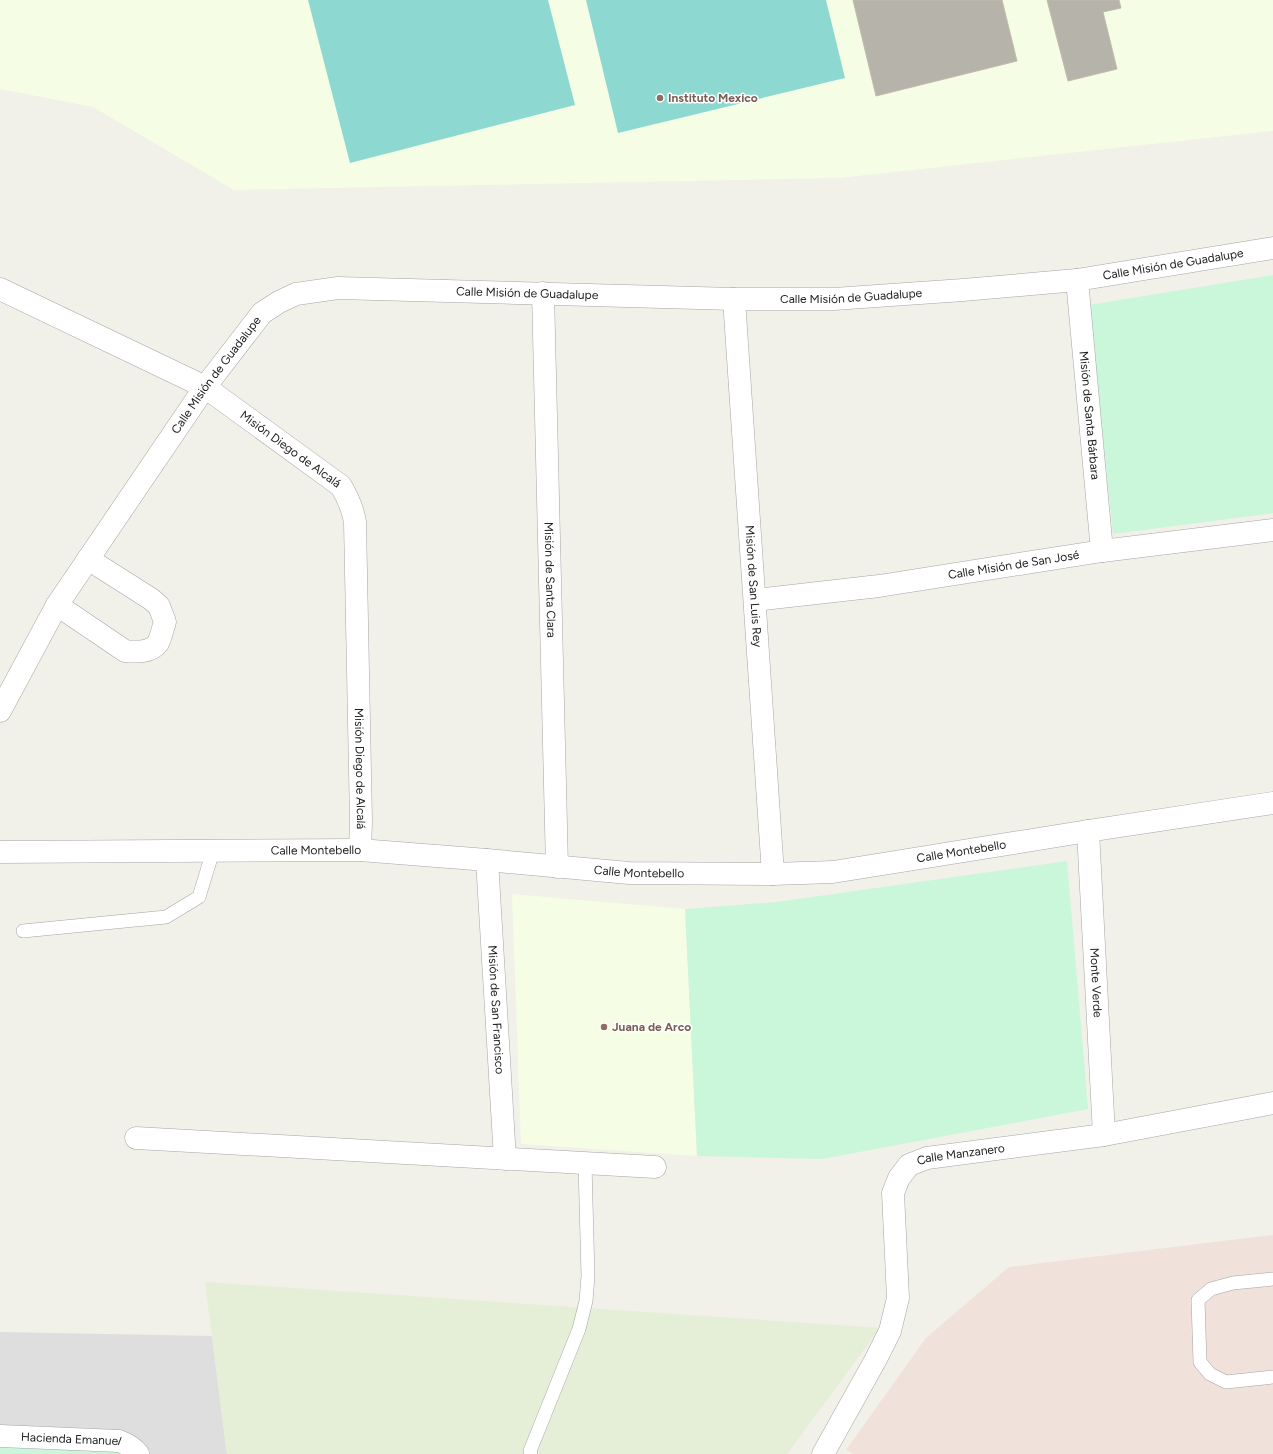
<svg xmlns="http://www.w3.org/2000/svg" width="1273" height="1454" viewBox="0 0 1273 1454" font-family="Figtree,sans-serif">
	<style>
		.residential { fill: #dfdede }
		.commercial { fill: #f0e1da }
		.education { fill: #f6fde5 }
		.farmland { fill: #e5eed6 }
		.park { fill: #caf6da }
		.pitch { fill: #8dd9d2 }
		.building { fill: #b6b3ab; stroke: #c1bcac }
		.lines { fill: none; stroke-linecap: round; stroke-linejoin: round }
		.lane-casing { stroke: #a5a5a5; stroke-width: 14 }
		.street-casing { stroke: #a5a5a5; stroke-width: 23 }
		.lane { stroke: #fff; stroke-width: 13 }
		.street { stroke: #fff; stroke-width: 22 }
		.education-dot { fill: #8d6e63; stroke: #fff; stroke-width: 1.5 }
		.labels { text-anchor: middle; stroke-width: 3; stroke-linejoin: round; paint-order: stroke }
		.education-label { font-size: 12px; font-weight: bold; fill: #785e54; stroke: #fff; text-anchor: start }
		.street-label { font-size: 12px; fill: #212121; stroke: #fff }
	</style>
	<rect width="100%" height="100%" fill="#f1f0e9"/>
	<polygon class="residential" points="0,1332 212,1336 227,1454 0,1454"/>
	<polygon class="commercial" points="1273,1235 1273,1454 854,1454 846,1450 926,1338 1009,1267"/>
	<g class="education">
		<polygon points="0,0 1273,0 1273,131 839,178 234,190 93,107 0,89"/>
		<polygon points="512,894 685,909 697,1156 521,1144"/>
	</g>
	<polygon class="farmland" points="205,1282 880,1328 787,1454 227,1454"/>
	<g class="park">
		<polygon points="1273,275 1273,513 1113,534 1089,305"/>
		<polygon points="1067,861 1088,1109 822,1159 697,1156 685,909 777,902"/>
		<polygon points="0,1447 128,1451 128,1454 0,1454"/>
	</g>
	<g class="pitch">
		<polygon points="308,0 548,0 575,105 350,163"/>
		<polygon points="586,0 826,0 845,78 618,133"/>
	</g>
	<g class="building">
		<polygon points="853,0 1002,0 1017,61 876,96"/>
		<polygon points="1047,0 1119,0 1121,8 1103,12 1117,69 1068,81"/>
	</g>
	<g class="lines">
		<defs>
			<g id="lane">
				<polyline points="23,931 166,917 199,897 213,851"/>
				<polyline points="1273,1279 1233,1283 1211,1289 1198,1300 1200,1362 1210,1374 1226,1382 1273,1377"/>
				<polyline points="531,1454 530,1451 579,1329 586,1301 588,1276 585,1164"/>
			</g>
			<g id="street">
				<path id="s1" d="M 1077,280 L 1102,551"/>
				<path id="s2" d="M 0,289 L 205,387 L 341,486 C 348,498 353,509 355,522 L 361,821 L 360,850"/>
				<path id="s3" d="M 543,293 L 557,867"/>
				<path id="s4" d="M 734,299 L 773,874"/>
				<path id="s5" d="M 755,600 L 879,586 L 1102,551 L 1273,530"/>
				<path d="M 57,605 L 125,651 C 135,652 151,653 158,643 C 161,637 163,628 165,622 L 159,606 L 151,599 L 88,559"/>
				<path id="s6" d="M 0,711 L 57,605 L 205,387 L 262,313 L 279,302 L 296,294 L 338,288 L 734,299 L 834,299 L 963,290 L 1077,280 L 1273,248"/>
				<path id="s7" d="M 1088,831 L 1104,1135"/>
				<path id="s8" d="M 0,852 L 360,850 L 487,860 L 629,873 L 773,874 L 833,872 L 1088,831 L 1273,803"/>
				<path id="s9" d="M 487,860 L 505,1159"/>
				<polyline points="136,1138 655,1167"/>
				<path id="s10" d="M 0,1436 L 119,1441 C 127,1444 133,1447 138,1454"/>
				<path id="s11" d="M 823,1454 L 876,1359 L 890,1331 L 898,1298 L 893,1193 L 899,1178 L 909,1165 L 927,1158 L 1104,1135 L 1273,1103"/>
			</g>
		</defs>
		<use href="#lane" class="lane-casing"/>
		<use href="#street" class="street-casing"/>
		<use href="#lane" class="lane"/>
		<use href="#street" class="street"/>
	</g>
	<g class="education-dot">
		<circle cx="660" cy="98" r="4"/>
		<circle cx="604" cy="1027" r="4"/>
	</g>
	<g class="labels">
		<g class="education-label">
			<text x="668" y="102">Instituto Mexico</text>
			<text x="612" y="1031">Juana de Arco</text>
		</g>
		<g class="street-label">
			<text dy="4" stroke="none"><textPath href="#s6" startOffset="1396">Calle Misión de Guadalupe</textPath></text>
			<text dy="4" stroke="none"><textPath href="#s6" startOffset="748">Calle Misión de Guadalupe</textPath></text>
			<text dy="4" stroke="none"><textPath href="#s6" startOffset="1072">Calle Misión de Guadalupe</textPath></text>
			<text dy="4" stroke="none"><textPath href="#s6" startOffset="400">Calle Misión de Guadalupe</textPath></text>
			<text dy="4" stroke="none"><textPath href="#s1" startOffset="136">Misión de Santa Bárbara</textPath></text>
			<text dy="4" stroke="none"><textPath href="#s2" startOffset="333">Misión Diego de Alcalá</textPath></text>
			<text dy="4" stroke="none"><textPath href="#s5" startOffset="261">Calle Misión de San José</textPath></text>
			<text dy="4" stroke="none"><textPath href="#s3" startOffset="287">Misión de Santa Clara</textPath></text>
			<text dy="4" stroke="none"><textPath href="#s4" startOffset="288">Misión de San Luis Rey</textPath></text>
			<text dy="4" stroke="none"><textPath href="#s2" startOffset="681">Misión Diego de Alcalá</textPath></text>
			<text dy="4" stroke="none"><textPath href="#s8" startOffset="316">Calle Montebello</textPath></text>
			<text dy="4" stroke="none"><textPath href="#s8" startOffset="964">Calle Montebello</textPath></text>
			<text dy="4" stroke="none"><textPath href="#s8" startOffset="640">Calle Montebello</textPath></text>
			<text dy="4" stroke="none"><textPath href="#s7" startOffset="152">Monte Verde</textPath></text>
			<text dy="4" stroke="none"><textPath href="#s9" startOffset="150">Misión de San Francisco</textPath></text>
			<text dy="4" stroke="none"><textPath href="#s11" startOffset="365">Calle Manzanero</textPath></text>
			<text dy="4" stroke="none"><textPath href="#s10" startOffset="71">Hacienda Emanuel</textPath></text>
		</g>
	</g>
</svg>
